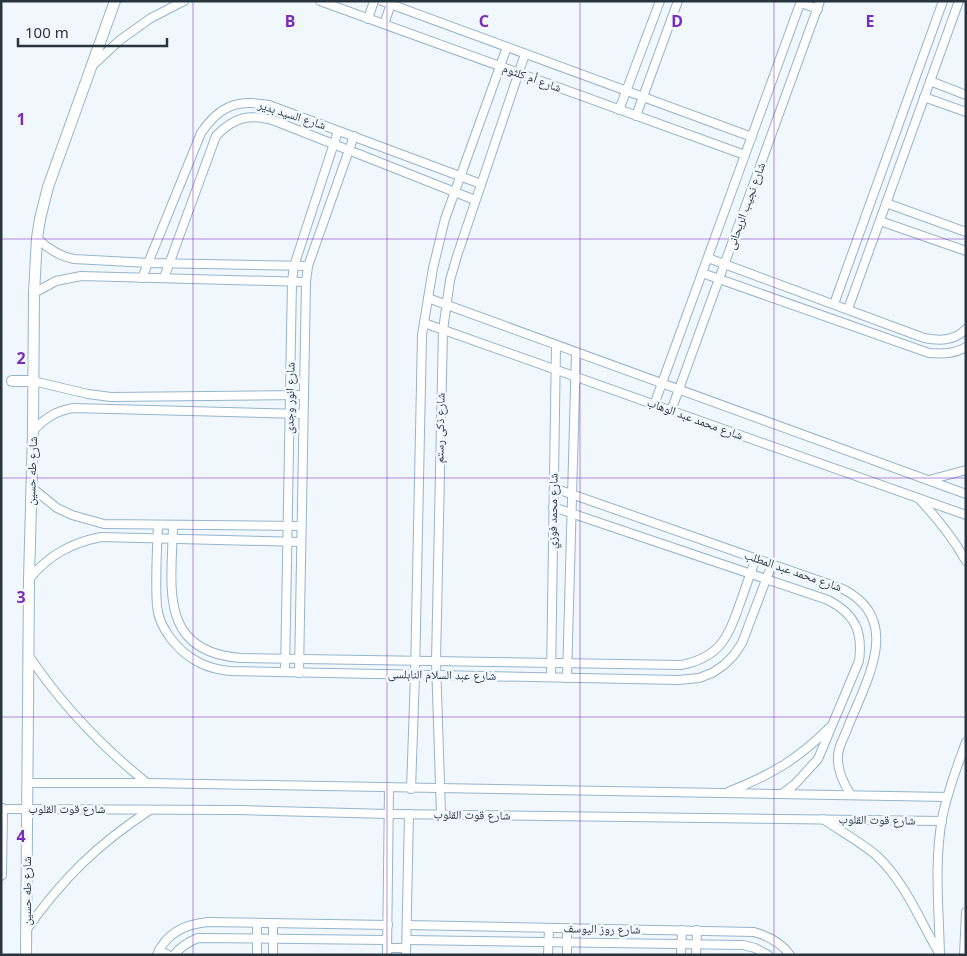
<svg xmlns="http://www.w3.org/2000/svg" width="967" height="956" viewBox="0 0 967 956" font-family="'Noto Sans','Noto Naskh Arabic',sans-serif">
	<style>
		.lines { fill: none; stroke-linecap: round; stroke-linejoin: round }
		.minor-casing { stroke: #95b4cd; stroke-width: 10 }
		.tertiary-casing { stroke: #95b4cd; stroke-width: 12 }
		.minor { stroke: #fff; stroke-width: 8 }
		.tertiary { stroke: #fff; stroke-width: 10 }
		.grid { fill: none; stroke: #7b2cbf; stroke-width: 1; stroke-opacity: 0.55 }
		.labels { text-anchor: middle; stroke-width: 5; stroke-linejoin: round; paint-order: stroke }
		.street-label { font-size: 12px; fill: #28343e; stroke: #f1f8fd }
		.grid-label { font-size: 16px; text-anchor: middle; font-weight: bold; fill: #7b2cbf; stroke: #f1f8fd; stroke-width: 5; stroke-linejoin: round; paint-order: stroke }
	</style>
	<rect width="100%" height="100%" fill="#f1f8fd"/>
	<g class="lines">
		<defs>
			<g id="minor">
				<polyline points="320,1 745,155"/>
				<polyline points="382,1 752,137"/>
				<polyline points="801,3 818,9"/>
				<polyline points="368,19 374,1"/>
				<polyline points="384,24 392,1"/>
				<polyline points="93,65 120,40 151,18 184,1"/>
				<polyline points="930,81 966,95"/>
				<polyline points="924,97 966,112"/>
				<polyline points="619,110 660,1"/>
				<polyline points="636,116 678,1"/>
				<polyline points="886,203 966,232"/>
				<polyline points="880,221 966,251"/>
				<path d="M 37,238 C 48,249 59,256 74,259 L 149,263 L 308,266"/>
				<path d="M 708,258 L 924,338 C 940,341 954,341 966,329"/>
				<path d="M 702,273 L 929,353 C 943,354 954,354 966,347"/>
				<path d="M 142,278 L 201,133 C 219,106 237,99 269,105 L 481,184"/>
				<path d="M 164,278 L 216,136 C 234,117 250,113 275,121 L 475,200"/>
				<polyline points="34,293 56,281 81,276 306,282"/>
				<polyline points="428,298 966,494"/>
				<polyline points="834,304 943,1"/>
				<polyline points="848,309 959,1"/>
				<polyline points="424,323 966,515"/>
				<polyline points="33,381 88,394 111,397 304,395"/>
				<polyline points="654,405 801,1"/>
				<polyline points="671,411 820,1"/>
				<path d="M 33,431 C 45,418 56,411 73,408 L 303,414"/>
				<polyline points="929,480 966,470"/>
				<polyline points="31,487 57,508 72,515 104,524 301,526"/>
				<path d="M 554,488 L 843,589 C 904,620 866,681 848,727 C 845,736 838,746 838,756 C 837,770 843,783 851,795"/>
				<path d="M 920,500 C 938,519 953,538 966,561"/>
				<path d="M 553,507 L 828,600 C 855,614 863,631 859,661 L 818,759 L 795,784 L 782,794"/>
				<path d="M 158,525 C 157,551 155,580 157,606 C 159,630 180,653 200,663 C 210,668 220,670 230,671 L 678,680 L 699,678 L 712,673 L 724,665 L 734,655 L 742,643 L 772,564"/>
				<path d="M 173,525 C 172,585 157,652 241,658 L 681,665 C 718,658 728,639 739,606 C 745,590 750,574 756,558"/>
				<path d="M 29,579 C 49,555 71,543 101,537 L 301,542"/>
				<path d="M 29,656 C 62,705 101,746 147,783"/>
				<polyline points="285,672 292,281 294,266 338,131"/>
				<polyline points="299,673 306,282 308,266 354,136"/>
				<polyline points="551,677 556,345"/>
				<polyline points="567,678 576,352"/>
				<polyline points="27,783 147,783 947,797"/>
				<polyline points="411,789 415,675 422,335 433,268 445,219 507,47"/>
				<path d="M 730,791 C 771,775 798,759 829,728"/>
				<polyline points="2,809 239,810 389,814 942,821"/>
				<polyline points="441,814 436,662 443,330 450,280 457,256 525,54"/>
				<path d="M 823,819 C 840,831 861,842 877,856 C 905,882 920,921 939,953"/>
				<path d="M 407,925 L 754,932 C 768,936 781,942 790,955"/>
				<path d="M 27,929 C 63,878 98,844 150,810"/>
				<polyline points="407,940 743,945 755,948 768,955"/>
				<polyline points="387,948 406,948"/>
				<polyline points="159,950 168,955"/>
				<path d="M 157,955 C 166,933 186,924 208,922 L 388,925"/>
				<path d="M 174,955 C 181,946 188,942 198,938 L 387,940"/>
				<polyline points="257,955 257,923"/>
				<polyline points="273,955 273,923"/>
				<polyline points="387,955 389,788"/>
				<polyline points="406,955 409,814"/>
				<polyline points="548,955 549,928"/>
				<polyline points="567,955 567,928"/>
				<polyline points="681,955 682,930"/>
				<polyline points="696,955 697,930"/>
				<path d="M 940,955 C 939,910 934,863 942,819 C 947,792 957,767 966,742"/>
				<polyline points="964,955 966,912"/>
			</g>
			<g id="tertiary">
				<polyline points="12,381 33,381"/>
				<polyline points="1,875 2,809"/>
				<polyline points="26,955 29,579 33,431 34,293 37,238 40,219 48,187 115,1"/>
			</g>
		</defs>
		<use href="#minor" class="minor-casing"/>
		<use href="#tertiary" class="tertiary-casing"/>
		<use href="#minor" class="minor"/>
		<use href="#tertiary" class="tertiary"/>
	</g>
	<path class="grid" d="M 193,1 L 193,955M 387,1 L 387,955M 580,1 L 580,955M 774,1 L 774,955M 1,239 L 966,239M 1,478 L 966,478M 1,717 L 966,717"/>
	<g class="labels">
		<g class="street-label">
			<text transform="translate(532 78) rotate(20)" y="4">شارع أم كلثوم</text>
			<text transform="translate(292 115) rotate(18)" y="4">شارع السيد بدير</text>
			<text transform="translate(746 206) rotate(-70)" y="4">شارع نجيب الريحانى</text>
			<text transform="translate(290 398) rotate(-89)" y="4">شارع انور وجدى</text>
			<text transform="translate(695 419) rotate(20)" y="4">شارع محمد عبد الوهاب</text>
			<text transform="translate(440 428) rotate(-89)" y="4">شارع ذكى رستم</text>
			<text transform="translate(32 471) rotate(-88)" y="4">شارع طه حسين</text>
			<text transform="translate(553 511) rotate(-89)" y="4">شارع محمد فوزي</text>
			<text transform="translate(793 571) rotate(19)" y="4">شارع محمد عبد المطلب</text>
			<text transform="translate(442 675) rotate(1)" y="4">شارع عبد السلام النابلسى</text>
			<text x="67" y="813">شارع قوت القلوب</text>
			<text transform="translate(472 815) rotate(1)" y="4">شارع قوت القلوب</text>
			<text transform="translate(877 820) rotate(1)" y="4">شارع قوت القلوب</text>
			<text transform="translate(27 891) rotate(-90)" y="4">شارع طه حسين</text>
			<text transform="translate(602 929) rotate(1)" y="4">شارع روز اليوسف</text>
		</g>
	</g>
	<g class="grid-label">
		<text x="290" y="27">B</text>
		<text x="484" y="27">C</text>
		<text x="677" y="27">D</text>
		<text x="870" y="27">E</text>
		<text x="21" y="125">1</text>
		<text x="21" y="364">2</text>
		<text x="21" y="603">3</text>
		<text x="21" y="842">4</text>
	</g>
	<rect width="967" height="956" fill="none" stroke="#28343e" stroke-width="5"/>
	<path d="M18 38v8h149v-8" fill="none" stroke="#28343e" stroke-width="2.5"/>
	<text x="25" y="38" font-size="15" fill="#28343e" stroke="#f1f8fd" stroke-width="4" paint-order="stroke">100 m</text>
</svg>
